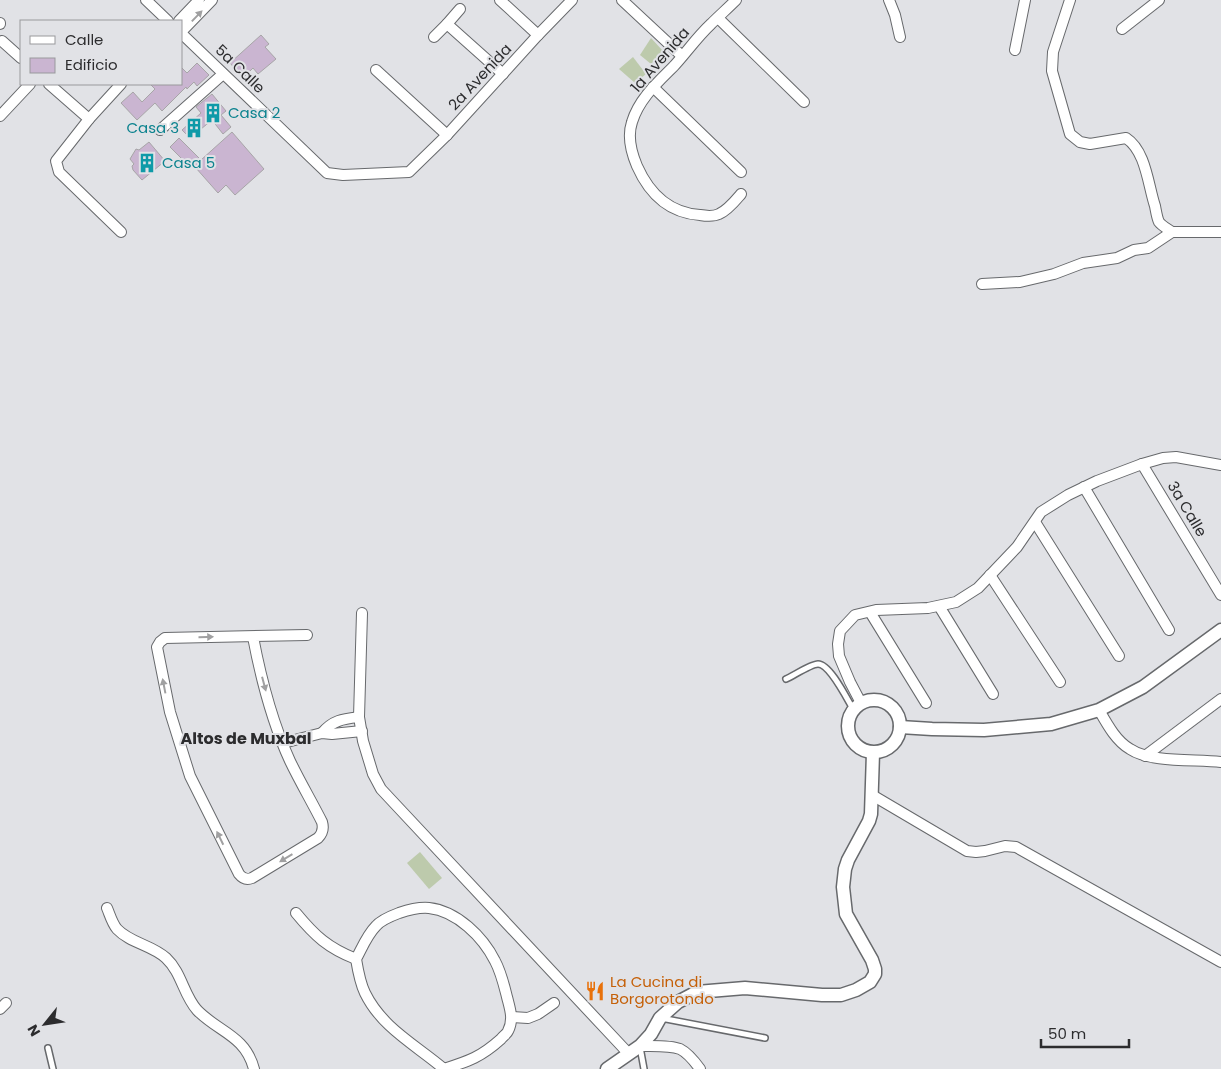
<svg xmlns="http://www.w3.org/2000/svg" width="1221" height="1069" viewBox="0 0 1221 1069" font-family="Poppins,sans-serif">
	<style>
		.green { fill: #bdcaac }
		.building { fill: #cab5d1; stroke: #a7a5a7 }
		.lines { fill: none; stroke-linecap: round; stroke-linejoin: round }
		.service-casing { stroke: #67696c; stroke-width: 8 }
		.minor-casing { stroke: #67696c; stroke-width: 12 }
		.tertiary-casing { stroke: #67696c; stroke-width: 15 }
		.service { stroke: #fff; stroke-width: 5 }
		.minor { stroke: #fff; stroke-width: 10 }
		.tertiary { stroke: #fff; stroke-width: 12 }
		.oneway { fill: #a0a0a1 }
		.labels { text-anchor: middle; stroke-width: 4; stroke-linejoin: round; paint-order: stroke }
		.street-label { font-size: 15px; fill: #2c2c2e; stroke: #e1e2e6 }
		.culture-label { font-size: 15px; fill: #0d838f; stroke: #e1e2e6; text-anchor: start }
		.food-label { font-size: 15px; fill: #c56008; stroke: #e1e2e6; text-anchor: start }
		.neighbourhood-label { font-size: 16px; font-weight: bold; fill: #2c2c2e; stroke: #e1e2e6 }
	</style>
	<rect width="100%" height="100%" fill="#e1e2e6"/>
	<g class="green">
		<polygon points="651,38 663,51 651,64 640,55"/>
		<polygon points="633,57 646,74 635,83 619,69"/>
		<polygon points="420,852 442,878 429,889 407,863"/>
	</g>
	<g class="building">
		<polygon points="261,35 269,44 265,47 276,59 258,74 253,68 243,78 230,63"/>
		<polygon points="197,63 209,75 197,86 194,82 187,89 186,87 162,111 155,103 137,120 121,103 133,92 142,102 155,89 150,84 181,84 181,67 187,73"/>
		<polygon points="212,94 226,111 221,115 231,127 223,134 212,120 190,138 182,130 201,113 196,107"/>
		<polygon points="232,132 264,169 235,195 226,185 218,193 188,159 185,162 170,147 179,138 201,160"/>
		<polygon points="149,142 165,161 142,180 133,170 132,166 134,164 130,159 136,149 139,150"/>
	</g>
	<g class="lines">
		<defs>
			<g id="service">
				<path d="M 786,679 C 793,676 811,664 818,664 C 830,664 847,699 853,709"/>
				<polyline points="661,1018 765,1038"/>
				<polyline points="640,1047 644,1069"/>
				<polyline points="48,1048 53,1069"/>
			</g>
			<g id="minor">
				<polyline points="146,0 168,21"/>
				<polyline points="500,0 538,35"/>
				<polyline points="622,0 682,56"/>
				<path d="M 736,0 C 728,8 719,16 711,24 C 697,37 686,53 673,67 C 657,83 639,99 632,122 C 627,137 631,152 637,166 C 649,193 669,213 700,215 C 706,216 713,217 719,214 C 728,210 735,201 741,194"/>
				<polyline points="889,0 895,15 900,37"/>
				<path d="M 1070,0 L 1053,52 L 1052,71 L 1070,134 L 1080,142 L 1090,144 L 1126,138 C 1146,151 1148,185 1155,206 C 1156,211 1157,218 1159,222 C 1162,226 1168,229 1172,232 L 1221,232"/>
				<polyline points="718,18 804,102"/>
				<polyline points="179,21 199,0"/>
				<polyline points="0,23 0,24"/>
				<polyline points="447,24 503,74"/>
				<polyline points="1122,29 1159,0"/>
				<polyline points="181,32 212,0"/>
				<polyline points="181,33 327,173 343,175 409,172 447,135 538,35 572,0"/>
				<polyline points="434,37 447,24 460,9"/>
				<polyline points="2,41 21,58"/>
				<polyline points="1015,50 1025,0"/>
				<polyline points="376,70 447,135"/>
				<polyline points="49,84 89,119"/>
				<polyline points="653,87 741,172"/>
				<polyline points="0,116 30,84"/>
				<polyline points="160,130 223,74"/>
				<polyline points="121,232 59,172 56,161 89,119 121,84"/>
				<polyline points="982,284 1020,282 1054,274 1083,263 1117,258 1134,250 1148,248 1172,232"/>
				<polyline points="1142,464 1221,595"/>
				<polyline points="1084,487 1169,630"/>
				<polyline points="1035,522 1119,656"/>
				<polyline points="990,575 1060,682"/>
				<polyline points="939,606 993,694"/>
				<polyline points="870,612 926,703"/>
				<polyline points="362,613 359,717 363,741 373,774 381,789 395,804 629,1054"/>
				<path d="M 253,637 C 261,679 272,722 290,761 C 300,782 312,802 322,822 C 324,829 322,834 318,838 L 252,878 C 247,880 243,879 239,874 L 190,776 L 170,712 L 157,647 L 160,642 L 165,638 L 307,635"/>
				<polyline points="861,703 850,682 839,656 838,644 840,631 855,615 876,610 928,608 956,602 978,588 1017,547 1041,512 1068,495 1097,481 1142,464 1163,458 1176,457 1221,465"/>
				<path d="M 1099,710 C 1107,724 1116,741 1130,749 C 1151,763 1195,759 1221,762"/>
				<path d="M 322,733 C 333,720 343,719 359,717"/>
				<polyline points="283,743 322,733 332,734 362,731"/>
				<polyline points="1145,756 1221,699"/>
				<polyline points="872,795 967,851 976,852 985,851 1005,846 1016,847 1221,962"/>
				<path d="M 107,908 C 110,915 112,923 117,929 C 130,943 152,945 166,958 C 182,973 183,994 197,1010 C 218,1032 245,1035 254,1069"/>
				<path d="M 296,913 C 315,936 328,948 356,959"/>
				<polyline points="0,1009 6,1003"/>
				<polyline points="512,1017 528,1018 538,1014 554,1003"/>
				<path d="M 640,1046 C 651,1046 670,1045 680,1049 C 688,1053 695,1062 700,1069"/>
				<path d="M 444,1069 C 469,1061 481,1057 501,1039 C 503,1036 507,1034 508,1031 C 514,1019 510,1009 507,997 C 504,985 501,972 495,961 C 483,937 457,911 429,908 C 419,907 408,910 399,913 C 391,916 381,920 376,926 C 367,935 362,948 356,959 C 358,971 360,983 365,993 C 382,1028 416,1045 444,1069"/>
			</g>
			<g id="tertiary">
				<circle cx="874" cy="726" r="26"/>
				<polyline points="900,727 932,729 984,730 1051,724 1099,710 1143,687 1221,630"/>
				<polyline points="607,1069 640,1046 651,1034 660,1018 678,1002 697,992 745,988 822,995 841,995 856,990 870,982 875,974 875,969 872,960 846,914 843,887 845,869 848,860 869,821 871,814 873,753"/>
			</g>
		</defs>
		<use href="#service" class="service-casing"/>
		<use href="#minor" class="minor-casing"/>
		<use href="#tertiary" class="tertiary-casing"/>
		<use href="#service" class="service"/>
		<use href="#minor" class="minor"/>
		<use href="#tertiary" class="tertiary"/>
	</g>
	<defs><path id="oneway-solid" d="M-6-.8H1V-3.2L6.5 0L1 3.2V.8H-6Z" transform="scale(1.25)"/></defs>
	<g class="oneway">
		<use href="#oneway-solid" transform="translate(197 16) rotate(-46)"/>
		<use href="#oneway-solid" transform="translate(206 637) rotate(-1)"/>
		<use href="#oneway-solid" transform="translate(264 684) rotate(75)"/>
		<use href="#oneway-solid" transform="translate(164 686) rotate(-101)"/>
		<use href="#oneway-solid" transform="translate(220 838) rotate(-116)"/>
		<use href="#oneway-solid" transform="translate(286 858) rotate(149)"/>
	</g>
	<defs>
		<symbol id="building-bare" viewBox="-9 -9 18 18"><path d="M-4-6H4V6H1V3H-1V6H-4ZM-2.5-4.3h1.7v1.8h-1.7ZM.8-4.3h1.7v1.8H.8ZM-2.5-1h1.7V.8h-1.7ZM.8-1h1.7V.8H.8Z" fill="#0f9aa8" stroke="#e1e2e6" stroke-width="2.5" paint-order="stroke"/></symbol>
		<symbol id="restaurant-bare" viewBox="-9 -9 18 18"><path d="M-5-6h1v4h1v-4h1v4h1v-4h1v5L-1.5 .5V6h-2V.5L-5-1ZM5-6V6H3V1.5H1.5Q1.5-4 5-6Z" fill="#e8710a" stroke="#e1e2e6" stroke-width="2.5" paint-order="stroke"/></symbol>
	</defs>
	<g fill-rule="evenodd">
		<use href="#building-bare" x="199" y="99" width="28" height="28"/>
		<use href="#building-bare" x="180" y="114" width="28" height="28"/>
		<use href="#building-bare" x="133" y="149" width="28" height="28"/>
		<use href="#restaurant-bare" x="581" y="977" width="28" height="28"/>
	</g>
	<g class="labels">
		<g class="street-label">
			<text transform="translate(660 60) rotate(-49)" y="5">1a Avenida</text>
			<text transform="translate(240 69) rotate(44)" y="5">5a Calle</text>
			<text transform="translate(480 77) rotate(-47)" y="5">2a Avenida</text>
			<text transform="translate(1187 509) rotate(59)" y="5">3a Calle</text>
		</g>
		<g class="culture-label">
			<text x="228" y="118">Casa 2</text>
			<text x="179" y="133" text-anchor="end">Casa 3</text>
			<text x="162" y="168">Casa 5</text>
		</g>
		<g class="food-label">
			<text x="610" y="987">La Cucina di<tspan x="610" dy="17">Borgorotondo</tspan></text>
		</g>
		<g class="neighbourhood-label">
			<text x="246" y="744">Altos de Muxbal</text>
		</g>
	</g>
	<rect x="20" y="20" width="162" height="65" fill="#e1e2e6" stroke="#99999c"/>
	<rect x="30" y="36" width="25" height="8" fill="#ffffff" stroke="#99999c"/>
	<text x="65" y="45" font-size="15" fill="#2c2c2e">Calle</text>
	<rect x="30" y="58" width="25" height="15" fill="#cab5d1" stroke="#99999c"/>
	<text x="65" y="70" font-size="15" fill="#2c2c2e">Edificio</text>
	<g transform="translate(45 1024) rotate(240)" stroke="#e1e2e6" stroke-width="4" paint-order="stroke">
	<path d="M0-4L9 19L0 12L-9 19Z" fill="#2c2c2e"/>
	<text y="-8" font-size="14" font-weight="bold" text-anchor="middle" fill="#2c2c2e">N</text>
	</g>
	<path d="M1041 1039v8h88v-8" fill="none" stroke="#2c2c2e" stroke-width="2.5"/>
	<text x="1048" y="1039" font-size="15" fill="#2c2c2e" stroke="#e1e2e6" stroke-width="4" paint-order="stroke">50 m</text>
</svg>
